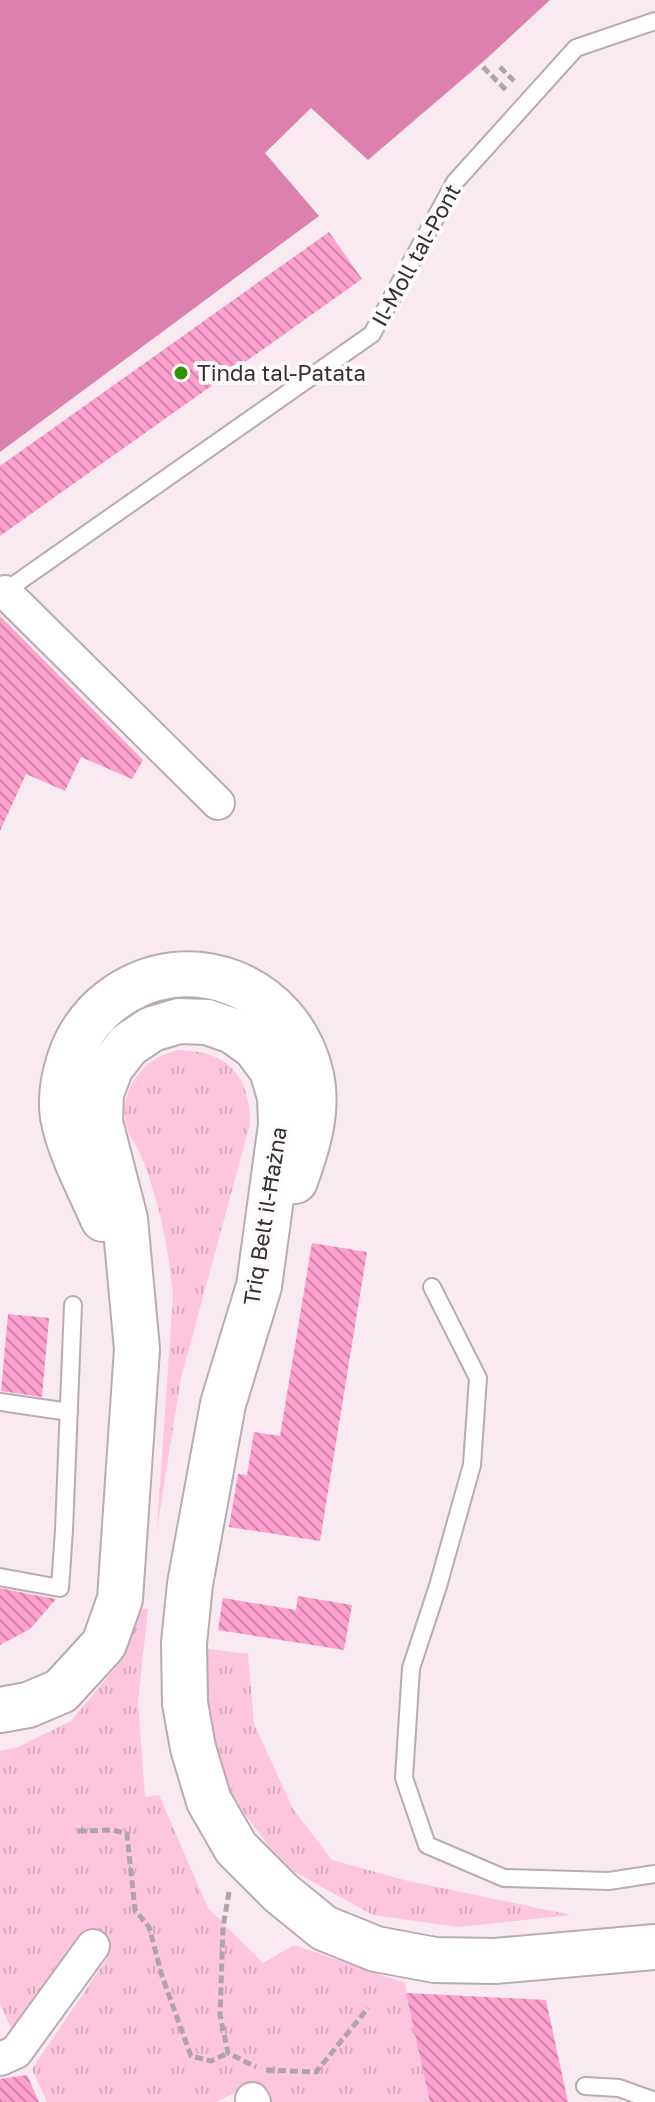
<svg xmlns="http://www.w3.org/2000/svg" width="655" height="2102" viewBox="0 0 655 2102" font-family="'Golos Text',sans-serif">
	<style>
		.grass { fill: url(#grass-tufts) }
		.water { fill: #dc80ae }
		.building { fill: url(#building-back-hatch) }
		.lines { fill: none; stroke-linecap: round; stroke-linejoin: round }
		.lane-casing { stroke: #b9acb1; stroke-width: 20 }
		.street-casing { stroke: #b9acb1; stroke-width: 36 }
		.secondary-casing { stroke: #b9acb1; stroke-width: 48 }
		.path { stroke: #afa5a9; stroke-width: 5; stroke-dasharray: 8 4; stroke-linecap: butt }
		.lane { stroke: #fff; stroke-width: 16 }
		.street { stroke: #fff; stroke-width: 32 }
		.secondary { stroke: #fff; stroke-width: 44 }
		.poi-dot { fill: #309007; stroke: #fdfbfc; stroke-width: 3 }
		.labels { text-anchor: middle; stroke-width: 8; stroke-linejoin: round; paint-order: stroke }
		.street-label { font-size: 22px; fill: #342f31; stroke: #fdfbfc }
		.poi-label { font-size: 22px; fill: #342f31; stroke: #fdfbfc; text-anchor: start }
	</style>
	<defs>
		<pattern id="grass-tufts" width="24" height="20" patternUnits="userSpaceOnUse" patternTransform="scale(2)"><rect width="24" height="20" fill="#fdc5de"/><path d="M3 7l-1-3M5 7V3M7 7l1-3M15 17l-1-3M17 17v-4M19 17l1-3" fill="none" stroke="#d9aabf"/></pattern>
		<pattern id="building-back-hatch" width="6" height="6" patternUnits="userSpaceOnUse" patternTransform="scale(2)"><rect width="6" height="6" fill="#fea0ce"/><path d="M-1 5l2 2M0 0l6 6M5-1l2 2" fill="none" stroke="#ce83a8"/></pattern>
	</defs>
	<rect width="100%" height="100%" fill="#f8eaf0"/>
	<g class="grass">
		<path d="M 178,1050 C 228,1051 250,1075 250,1124 L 181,1378 L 157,1529 L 173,1295 C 170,1264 165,1233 157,1203 C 152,1188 148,1171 141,1156 C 136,1144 128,1136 126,1123 C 120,1096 137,1067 161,1056 C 166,1053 173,1052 178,1050 Z"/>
		<polygon points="132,1609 148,1609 138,1701 145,1797 159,1795 208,1908 263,1963 294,1945 405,1983 430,2102 267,2102 257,2082 216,2102 47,2102 32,2069 108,1957 84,1935 12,2030 0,2004 0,1751 18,1747 71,1721 114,1669"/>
		<polygon points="201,1648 248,1654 254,1724 293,1809 332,1860 408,1881 571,1915 458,1927 373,1915 284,1866 227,1791 200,1709"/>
	</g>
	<polygon class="water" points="0,0 550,0 485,60 368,160 311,108 265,153 319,216 0,452"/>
	<g class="building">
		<polygon points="329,232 362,279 0,536 0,466"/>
		<polygon points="0,616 143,760 132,779 81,757 65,791 26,774 0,831"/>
		<polygon points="312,1243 367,1252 320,1541 229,1527 238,1474 247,1475 254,1432 280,1436"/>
		<polygon points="8,1314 49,1318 42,1397 1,1391"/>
		<polygon points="0,1588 24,1593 56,1599 30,1629 0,1645"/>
		<polygon points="298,1596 352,1605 344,1650 218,1630 223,1598 296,1610"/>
		<polygon points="406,1993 546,2000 568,2102 430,2102"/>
		<polygon points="27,2075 39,2102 0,2102 0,2079"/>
	</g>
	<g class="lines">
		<defs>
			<g id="lane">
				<polyline points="1,594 372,334 455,182 576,48 655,21"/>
				<polyline points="432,1287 478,1378 472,1465 438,1586 411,1668 404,1778 427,1845 504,1878 609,1881 655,1874"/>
				<polyline points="0,1402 69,1412"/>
				<polyline points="0,1577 60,1588 64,1530 73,1305"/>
				<polyline points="585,2086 619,2088 655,2101"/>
			</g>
			<g id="street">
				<polyline points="5,592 218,803"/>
				<polyline points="0,2059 16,2052 93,1946"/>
				<polyline points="252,2099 254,2102"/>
			</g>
			<g id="secondary">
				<path d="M 103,1219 C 89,1186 70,1153 63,1117 C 60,1098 64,1076 70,1058 C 78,1035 92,1015 112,1000 C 187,944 290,984 311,1075 C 319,1111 307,1148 295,1181"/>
				<polyline points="0,1710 28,1705 61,1691 104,1644 120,1599 137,1349 125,1219 100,1122 101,1093 111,1067 128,1045 152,1029 179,1021 207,1022 233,1031 255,1047 272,1070 280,1097 281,1125 259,1286 223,1404 190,1584 184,1643 185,1703 193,1748 209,1801 236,1848 281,1893 324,1928 376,1949 435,1960 495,1961 655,1947"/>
			</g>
		</defs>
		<use href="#lane" class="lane-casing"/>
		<use href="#street" class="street-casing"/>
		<use href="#secondary" class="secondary-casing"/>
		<g class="path">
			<polyline points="483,67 506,90 508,88"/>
			<polyline points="500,67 514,81"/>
			<polyline points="78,1831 113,1830 127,1834 135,1910 149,1927 162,1976 191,2056 211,2061 228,2053"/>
			<polyline points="229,1892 223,1927 220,2015 228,2053 256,2067"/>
			<polyline points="266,2070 316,2072 368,2008"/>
		</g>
		<use href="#lane" class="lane"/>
		<use href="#street" class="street"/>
		<use href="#secondary" class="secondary"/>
	</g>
	<circle class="poi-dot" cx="181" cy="373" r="8"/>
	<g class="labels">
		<g class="street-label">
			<text transform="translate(416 255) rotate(-61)" y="8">Il-Moll tal-Pont</text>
			<text transform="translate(265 1216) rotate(-81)" y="8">Triq Belt il-Ħażna</text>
		</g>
		<g class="poi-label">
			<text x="197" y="381">Tinda tal-Patata</text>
		</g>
	</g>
</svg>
